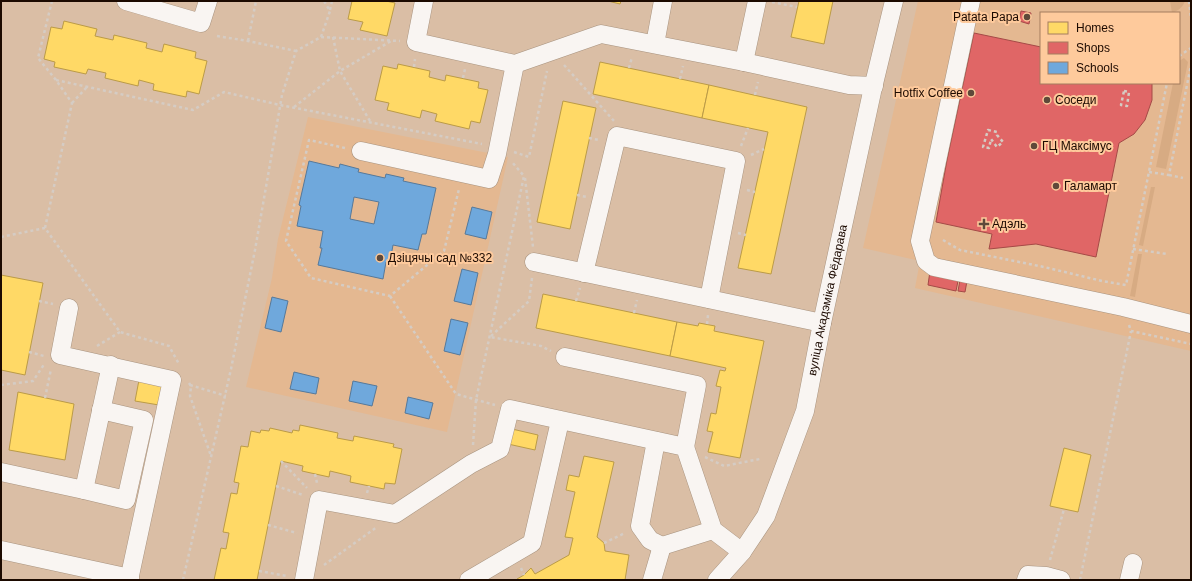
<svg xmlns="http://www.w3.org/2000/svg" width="1192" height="581" viewBox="0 0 1192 581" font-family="Arial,sans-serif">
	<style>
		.built { fill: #e4b891; fill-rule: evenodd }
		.green { fill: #d7ab83 }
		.homes { fill: #ffd966; stroke: #bb9b47 }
		.shops { fill: #e06666; stroke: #a54a47 }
		.schools { fill: #6fa8dc; stroke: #56799a; fill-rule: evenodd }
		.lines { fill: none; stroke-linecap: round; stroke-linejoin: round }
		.minor-casing { stroke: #a8937f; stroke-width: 19 }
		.path { stroke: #d5ccc4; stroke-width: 2.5; stroke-dasharray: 3 3; stroke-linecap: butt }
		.minor { stroke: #f9f5f2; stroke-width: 18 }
		.poi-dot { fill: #5e493a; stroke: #feca9c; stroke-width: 1.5 }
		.labels { text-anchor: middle; stroke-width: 4; stroke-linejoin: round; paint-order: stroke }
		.poi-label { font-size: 12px; fill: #1c0a00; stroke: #feca9c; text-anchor: start }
		.street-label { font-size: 12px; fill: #1c0a00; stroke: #feca9c }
	</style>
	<rect width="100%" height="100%" fill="#dabea5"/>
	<g class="built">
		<path d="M 918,1 L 1191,1 L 1191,351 L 915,288 L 920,261 L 863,248 ZM 1041,13 L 1179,13 L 1179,83 L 1041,83 Z"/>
		<polygon points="308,117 508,157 447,432 246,387 272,278 278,239"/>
	</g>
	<g class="green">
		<path d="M 1170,1 L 1185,1 C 1182,8 1179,10 1172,13 Z"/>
		<polygon points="1184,58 1188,62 1166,169 1156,167 1173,83 1179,83 1179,61"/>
		<polygon points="1151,187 1155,187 1143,246 1139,245"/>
		<polygon points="1138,254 1142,254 1135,297 1130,296"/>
	</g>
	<g class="homes">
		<polygon points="350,1 386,1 395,3 387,36 360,30 363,22 348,19 352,1"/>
		<polygon points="608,1 621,1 620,4"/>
		<polygon points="799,1 833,1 824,44 791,37"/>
		<polygon points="64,21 97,29 95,36 113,40 114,35 147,43 146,48 162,52 164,44 196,52 195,58 207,61 199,94 187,91 186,97 153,90 154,84 139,80 138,86 105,78 106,73 88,69 86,74 54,67 55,62 44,59 51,27 62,29"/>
		<polygon points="600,62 709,85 702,118 593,94"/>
		<polygon points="398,64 430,71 429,77 445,81 446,75 479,82 478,88 488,90 480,123 471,121 469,129 435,121 437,114 422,110 420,118 387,110 389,103 375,100 383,66 397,69"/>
		<polygon points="709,85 807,107 771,274 738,268 768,132 702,118"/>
		<polygon points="563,101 596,108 570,229 537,222"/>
		<polygon points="1,275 43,283 25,375 1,370"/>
		<polygon points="543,294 677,322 670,356 536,328"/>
		<polygon points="677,322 698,326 699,323 715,326 714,331 764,341 740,458 708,452 713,432 707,431 711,413 716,414 721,387 716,386 720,370 725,371 726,368 670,356"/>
		<polygon points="139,380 163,385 159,405 135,401"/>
		<polygon points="18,392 74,404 65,460 9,450"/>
		<polygon points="300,425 338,433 337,438 353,441 354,436 394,444 393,447 402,449 395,484 385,483 384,489 350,482 351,476 330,471 329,477 302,471 303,466 281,461 257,580 214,580 221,548 226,549 229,533 223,532 231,493 237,494 239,483 234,482 241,446 248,447 251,431 260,433 261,430 269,431 270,428 292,433 293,430 299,431"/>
		<polygon points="512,429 538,435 535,450 508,444"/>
		<polygon points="1064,448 1091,455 1078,512 1050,506"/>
		<polygon points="584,456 614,462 597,537 604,543 605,551 629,555 625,580 518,580 517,579 524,575 531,568 535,574 569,555 573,538 565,537 575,492 566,490 569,475 579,477"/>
	</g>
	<g class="shops">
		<polygon points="1021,11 1031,13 1029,24 1019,21"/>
		<polygon points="974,33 1041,47 1041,83 1152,83 1152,100 1145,120 1134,134 1119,143 1096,257 1036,244 989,249 992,234 936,222 947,160"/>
		<polygon points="930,271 959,276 956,291 928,285"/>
		<polygon points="960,280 967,281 965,292 958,291"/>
	</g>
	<g class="schools">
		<path d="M 309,161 L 339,168 L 340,164 L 359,169 L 358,172 L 385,178 L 386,174 L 404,178 L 403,181 L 436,188 L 426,234 L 422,234 L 418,250 L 393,245 L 390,262 L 386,262 L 383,279 L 318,265 L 322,248 L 320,248 L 323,231 L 297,226 L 301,206 L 299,205 ZM 354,197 L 379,202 L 374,224 L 350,219 Z"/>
		<polygon points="472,207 492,212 486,239 465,234"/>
		<polygon points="462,269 478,273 471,305 454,301"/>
		<polygon points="272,297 288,301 281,332 265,328"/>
		<polygon points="451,319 468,323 460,355 444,351"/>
		<polygon points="294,372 319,378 316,394 290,389"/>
		<polygon points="353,381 377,386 372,406 349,401"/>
		<polygon points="408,397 433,403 429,419 405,413"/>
	</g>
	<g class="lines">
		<defs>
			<g id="minor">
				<polyline points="126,1 201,23 208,1"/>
				<polyline points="424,1 416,42 515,64 601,34 744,62 849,85 874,86"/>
				<polyline points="971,1 920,241 926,261 934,267 1123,307 1191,324"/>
				<polyline points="655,44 663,1"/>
				<polyline points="744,62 757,1"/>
				<polyline points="361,151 489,179 497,154 515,64"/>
				<polyline points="534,262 822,323"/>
				<polyline points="584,273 617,136 736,161 709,299"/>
				<polyline points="69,308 60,355 172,380 129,580"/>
				<polyline points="565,357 697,385 685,447"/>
				<polyline points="656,441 640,526 650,540 662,546"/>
				<polyline points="1,472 84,490 111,365"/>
				<polyline points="84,490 126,500 144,420 101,410"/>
				<polyline points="1,550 130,578"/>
				<polyline points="304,580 319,500 395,514 471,464 500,449 510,409 685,447 713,530 742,552"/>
				<polyline points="469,580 532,543 560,421"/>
				<polyline points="652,580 662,546 713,530"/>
				<path id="s1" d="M 717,580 L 742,552 L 766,516 L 805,411 L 822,323 L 872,92 L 894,1"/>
				<polyline points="1026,580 1028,575 1046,576 1061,580"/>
				<polyline points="1129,580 1133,563"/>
			</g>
		</defs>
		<use href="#minor" class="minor-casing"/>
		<g class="path">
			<polyline points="52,1 38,58 56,80 72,103 45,228 120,332 169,346 179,364"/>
			<polyline points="1189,1 1191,18"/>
			<polyline points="772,2 797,7"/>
			<polyline points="330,10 332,1"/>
			<polyline points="217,36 248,41 296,51"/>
			<polyline points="321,37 330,11 324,1"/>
			<polyline points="333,37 340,71 370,121"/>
			<polyline points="248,41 256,1"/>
			<polyline points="1179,56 1191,48"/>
			<polyline points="564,65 614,121"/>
			<polyline points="414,67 415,59"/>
			<polyline points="629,68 632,57"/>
			<polyline points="463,78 465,69"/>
			<polyline points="680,79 683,66"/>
			<polyline points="56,80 193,110 224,92 280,105 482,144"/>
			<polygon points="1124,91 1129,92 1127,106 1121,105"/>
			<polyline points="755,95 758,82"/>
			<polyline points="72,103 87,87"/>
			<polyline points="294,107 340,71 391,41"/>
			<polygon points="988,130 997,132 997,135 1003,142 997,147 991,139 989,148 983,147"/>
			<polyline points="589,138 599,140"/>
			<polyline points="741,146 748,128"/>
			<polyline points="345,148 309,140 286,241 311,278 390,296 444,251 459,189"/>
			<polyline points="514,152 529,157 547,71"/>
			<polyline points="751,155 764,149"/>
			<polyline points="1149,172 1169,175 1191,65"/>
			<polyline points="1169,175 1183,178"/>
			<polyline points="525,178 533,247"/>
			<polyline points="747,190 755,192"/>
			<polyline points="577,195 587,197"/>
			<polyline points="738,233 746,235"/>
			<polyline points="1,237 45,228"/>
			<polyline points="943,240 960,250 1044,267 1102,281 1126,285 1167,83"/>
			<polyline points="1133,249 1167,254"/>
			<polyline points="532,278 529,301 490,337 541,346 551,351"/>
			<polyline points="390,296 456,394 495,405"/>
			<polyline points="39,301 53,304"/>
			<polyline points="576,301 580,288"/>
			<polyline points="634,313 637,300"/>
			<polyline points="707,324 708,315"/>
			<polyline points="1129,325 1131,331 1191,344"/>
			<polyline points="97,346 120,332"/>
			<polyline points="29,352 44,356"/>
			<polyline points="189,383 191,386 190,396 211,456"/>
			<polyline points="1,385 33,381 45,363"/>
			<polyline points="190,385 226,396"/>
			<polyline points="45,398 51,369"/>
			<polyline points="473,445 476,400 524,176 512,162"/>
			<polyline points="705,457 724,466 760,459"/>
			<polyline points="281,461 307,488"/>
			<polyline points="315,474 317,483"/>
			<polyline points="276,486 303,495"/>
			<polyline points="367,493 369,486"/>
			<polyline points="268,525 297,533"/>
			<polyline points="604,543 625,533"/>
			<polyline points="1050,560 1064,509"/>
			<polyline points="324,565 377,527"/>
			<polyline points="521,568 524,575"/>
			<polyline points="259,571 287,576"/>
			<polyline points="183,580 231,369 255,250 282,95 296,51 321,37 400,41"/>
			<polyline points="1080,580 1131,331"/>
		</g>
		<use href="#minor" class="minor"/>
	</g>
	<g class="poi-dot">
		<circle cx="1027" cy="17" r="4"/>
		<circle cx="971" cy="93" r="4"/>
		<circle cx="1047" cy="100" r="4"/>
		<circle cx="1034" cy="146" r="4"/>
		<circle cx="1056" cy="186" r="4"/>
		<path d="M982 218h4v4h4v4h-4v4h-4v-4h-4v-4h4z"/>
		<circle cx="380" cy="258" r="4"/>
	</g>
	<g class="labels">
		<g class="poi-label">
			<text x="1019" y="21" text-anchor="end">Patata Papa</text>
			<text x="963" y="97" text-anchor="end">Hotfix Coffee</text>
			<text x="1055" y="104">Соседи</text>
			<text x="1042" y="150">ГЦ Максімус</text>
			<text x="1064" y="190">Галамарт</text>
			<text x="992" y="228">Адэль</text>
			<text x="388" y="262">Дзіцячы сад №332</text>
		</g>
		<g class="street-label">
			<text dy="4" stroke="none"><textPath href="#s1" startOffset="306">вуліца Акадэміка Фёдарава</textPath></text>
		</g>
	</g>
	<rect width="1192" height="581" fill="none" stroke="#1c0a00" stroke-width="4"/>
	<rect x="1040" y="12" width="140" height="72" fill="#feca9c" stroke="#a47d5e"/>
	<rect x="1048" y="22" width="20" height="12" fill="#ffd966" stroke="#a47d5e"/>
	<text x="1076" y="32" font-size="12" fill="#1c0a00">Homes</text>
	<rect x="1048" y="42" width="20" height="12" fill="#e06666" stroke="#a47d5e"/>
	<text x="1076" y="52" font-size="12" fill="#1c0a00">Shops</text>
	<rect x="1048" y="62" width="20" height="12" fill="#6fa8dc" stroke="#a47d5e"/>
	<text x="1076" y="72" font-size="12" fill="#1c0a00">Schools</text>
</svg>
